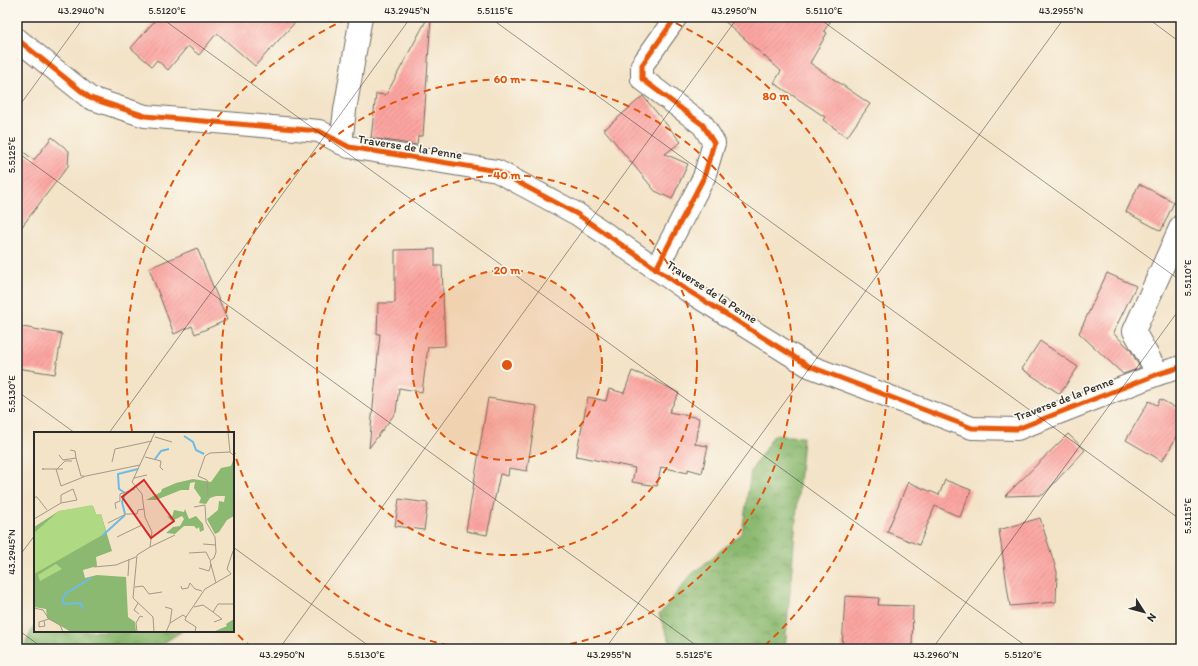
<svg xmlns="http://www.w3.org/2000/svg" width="1198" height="666" viewBox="0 0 1198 666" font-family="Itim,sans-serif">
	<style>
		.forest { fill: url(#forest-crowns); stroke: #5c724e }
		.building { fill: url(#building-hatch) }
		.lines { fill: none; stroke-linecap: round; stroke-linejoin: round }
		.street-casing { stroke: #716b62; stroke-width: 24 }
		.street { stroke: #fff; stroke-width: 22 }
		.cycleway-casing { stroke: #fbf7ec; stroke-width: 8 }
		.cycleway { stroke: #e8590c; stroke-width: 5 }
		.ticks { fill: none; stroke: #2b2b2b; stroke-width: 1; stroke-opacity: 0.45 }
		.ring { fill: none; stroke: #df570e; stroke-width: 2; stroke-dasharray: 7 5 }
		.labels { text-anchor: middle; stroke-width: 3.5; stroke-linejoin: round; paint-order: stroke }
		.street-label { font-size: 12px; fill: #2b2b2b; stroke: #fbf7ec }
		.inset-river { fill: none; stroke: #6dbbe7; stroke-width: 2 }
		.inset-road { fill: none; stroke: #a39989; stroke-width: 1 }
		.view { fill: #d62828; fill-opacity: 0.15; stroke: #d62828; stroke-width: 2 }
		.inset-edge { fill: none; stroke: #2b2b2b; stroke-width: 2 }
		.centre { fill: #df570e; stroke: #fbf7ec; stroke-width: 2 }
		.ring-label { font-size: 12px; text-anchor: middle; font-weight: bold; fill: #df570e; stroke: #fbf7ec; stroke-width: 3.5; stroke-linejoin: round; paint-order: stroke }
		.neatline { fill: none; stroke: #2b2b2b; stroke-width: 1.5 }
		.ticks-label { font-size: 10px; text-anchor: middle; fill: #2b2b2b }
	</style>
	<defs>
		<pattern id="forest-crowns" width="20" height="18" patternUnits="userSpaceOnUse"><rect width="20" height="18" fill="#8cb971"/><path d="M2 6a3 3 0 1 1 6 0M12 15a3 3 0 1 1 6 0" fill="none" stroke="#73975d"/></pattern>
		<pattern id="building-hatch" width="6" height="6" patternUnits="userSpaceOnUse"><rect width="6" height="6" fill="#fca4a0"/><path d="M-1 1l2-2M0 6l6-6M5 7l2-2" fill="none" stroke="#d88d8a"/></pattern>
	</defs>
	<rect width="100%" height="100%" fill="#fbf7ec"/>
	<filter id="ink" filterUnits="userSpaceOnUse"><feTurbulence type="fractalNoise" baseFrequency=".025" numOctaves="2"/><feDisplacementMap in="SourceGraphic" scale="8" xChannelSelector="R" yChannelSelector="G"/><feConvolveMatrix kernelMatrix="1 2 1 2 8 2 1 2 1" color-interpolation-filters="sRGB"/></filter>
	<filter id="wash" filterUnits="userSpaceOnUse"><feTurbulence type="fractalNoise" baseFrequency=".012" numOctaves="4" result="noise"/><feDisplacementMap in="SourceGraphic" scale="16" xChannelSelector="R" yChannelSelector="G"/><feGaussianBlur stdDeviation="0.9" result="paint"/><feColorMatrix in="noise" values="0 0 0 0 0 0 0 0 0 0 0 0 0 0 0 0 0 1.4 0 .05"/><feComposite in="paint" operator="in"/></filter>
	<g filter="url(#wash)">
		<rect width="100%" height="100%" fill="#f3e3c7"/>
		<g class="forest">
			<polygon points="774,435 803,437 785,649 673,649 659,615 691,575 742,533 751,471"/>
			<polygon points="34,626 35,631 182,631 154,649 23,649"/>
		</g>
		<g id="blocks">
			<g class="building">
				<polygon points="158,17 300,17 255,66 217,33 199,55 188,46 168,70 157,60 152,66 131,48"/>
				<polygon points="428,17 431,17 423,136 418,136 417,145 371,138 376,94 386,95"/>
				<polygon points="720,17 833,17 824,31 827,33 810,63 870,104 847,137 823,120 825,117 774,83 781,71"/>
				<polygon points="643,96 681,142 665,154 688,164 672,199 655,191 603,128 605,129"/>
				<polygon points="52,137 69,151 68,166 17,233 17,147 34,160"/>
				<polygon points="1139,184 1174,202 1161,231 1126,212"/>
				<polygon points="197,248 227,320 195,334 192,326 174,334 149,268"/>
				<polygon points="435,249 435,266 442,266 445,346 428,347 422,392 399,388 396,412 369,448 380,334 377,334 378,303 395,303 395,250"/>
				<polygon points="1107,273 1136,286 1113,333 1130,349 1140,368 1123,374 1079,333"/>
				<polygon points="17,326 62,334 55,374 17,368"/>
				<polygon points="1040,341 1078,367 1060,394 1022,369"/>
				<polygon points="632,371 650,378 679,393 669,412 699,418 695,444 708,446 702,473 688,469 688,473 661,467 657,486 632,482 635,468 576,456 588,397 606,401 609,389 624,393"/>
				<polygon points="488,398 537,406 527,471 509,468 508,476 500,474 487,535 466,531"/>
				<polygon points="1160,399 1181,411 1181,430 1162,461 1126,440 1149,401 1157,405"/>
				<polygon points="1068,434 1085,450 1043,495 1005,496"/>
				<polygon points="945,480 971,490 960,517 935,506 919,545 887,532 908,482 939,495"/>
				<polygon points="399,499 428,503 424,530 395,526"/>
				<polygon points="1040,518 1057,572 1056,602 1010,606 999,530"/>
				<polygon points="845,596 879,598 878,605 913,606 912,649 842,649"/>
			</g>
		</g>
	</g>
	<g filter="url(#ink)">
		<use href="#blocks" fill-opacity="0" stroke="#716b62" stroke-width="1"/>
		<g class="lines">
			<defs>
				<g id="street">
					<polyline points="17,39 90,98 145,116 319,131 349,147 497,171 577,214 687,290 809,366 972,428 1017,429 1158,374 1181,367"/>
					<polyline points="341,143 345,110 361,17"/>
					<polyline points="656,269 704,177 714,143 703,125 642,79 642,65 676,17"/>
					<polyline points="1158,374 1134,331 1181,226"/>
				</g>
			</defs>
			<use href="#street" class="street-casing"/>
			<use href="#street" class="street"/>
			<defs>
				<g id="cycleway">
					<polyline points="17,39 90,98 145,116 319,131 349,147 497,171 577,214 687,290 809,366 972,428 1017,429 1158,374 1181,367"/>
					<polyline points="656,269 704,177 714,143 703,125 642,79 642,65 676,17"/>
				</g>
			</defs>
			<use href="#cycleway" class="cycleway-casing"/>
			<use href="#cycleway" class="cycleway"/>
		</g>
	</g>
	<path class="ticks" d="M 160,17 L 1030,649M 489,17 L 1181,520M 817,17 L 1181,281M 1146,17 L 1181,43M 17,109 L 84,17M 17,152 L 701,649M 17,391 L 75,433M 109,433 L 411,17M 233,547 L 373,649M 17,559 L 35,535M 17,629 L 44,649M 279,649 L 738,17M 605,649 L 1065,17M 932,649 L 1181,307"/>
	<circle cx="507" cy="365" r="95" fill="#df570e" fill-opacity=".12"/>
	<g class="ring">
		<circle cx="507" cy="365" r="95"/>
		<circle cx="507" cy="365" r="190"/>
		<path d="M472 649A286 286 0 0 1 233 449M229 432A286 286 0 1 1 542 649"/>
		<path d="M252 648A381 381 0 0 1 235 632M132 431A381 381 0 0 1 349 18M665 18A381 381 0 0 1 762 648"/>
	</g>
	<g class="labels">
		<g class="street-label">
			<text transform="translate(410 147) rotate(9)" y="4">Traverse de la Penne</text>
			<text transform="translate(712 292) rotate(33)" y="4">Traverse de la Penne</text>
			<text transform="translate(1064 399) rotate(-21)" y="4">Traverse de la Penne</text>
		</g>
	</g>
	<g transform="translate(34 432)">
		<rect width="200" height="200" fill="#f3e3c7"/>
		<path d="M 200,26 L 200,84 L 193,88 L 185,100 L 181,102 L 173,87 L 184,78 L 185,69 L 190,70 L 191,64 L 182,64 L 176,66 L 172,72 L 165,71 L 167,66 L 160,56 L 161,50 L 156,51 L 155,58 L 147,58 L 122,68 L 112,68 L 127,60 L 128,57 L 142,51 L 159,47 L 177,50 L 187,36 L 197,34 ZM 59,74 L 62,82 L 67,82 L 78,119 L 62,125 L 63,134 L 49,138 L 51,146 L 63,143 L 92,145 L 94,185 L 101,190 L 102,200 L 37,200 L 13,186 L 12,177 L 0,175 L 0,95 L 25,79 ZM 151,77 L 155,87 L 162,84 L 169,92 L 170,98 L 166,100 L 165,95 L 163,97 L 160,94 L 150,94 L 141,102 L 132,101 L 139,95 L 146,94 L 150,87 L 148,84 L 138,89 L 133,84 L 138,85 L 140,78 L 150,80 ZM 200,187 L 200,200 L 179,200 L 193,194 L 192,192 Z" fill="#8cb971"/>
		<path d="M 58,73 L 62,82 L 67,82 L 72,101 L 0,142 L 0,101 L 25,79 Z" fill="#b0d983"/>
		<path d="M 22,132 L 28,137 L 6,149 L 4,143 Z" fill="#b0d983"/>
		<path class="inset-river" d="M 150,4 L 159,10 L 162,18 L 170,22M 121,27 L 127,19 L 135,17M 91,61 L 85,57 L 84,42 L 104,37M 91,62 L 88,70 L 91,82M 68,104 L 91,83M 29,166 L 31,162 L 57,146M 29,167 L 28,170 L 32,172 L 47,171 L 49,177"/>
		<path class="inset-road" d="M 194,0 L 196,20 L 200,24M 121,5 L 138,10M 36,18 L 41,19 L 42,26M 25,23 L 29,28 L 42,26 L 47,44 L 50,44M 111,25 L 127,29 L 126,35 L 129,38M 78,30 L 81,17 L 118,9M 10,37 L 8,37 L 29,37M 22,37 L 27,54 L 52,44 L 106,33M 23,37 L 31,29 L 38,29M 100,46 L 113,43M 174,64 L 173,48 L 164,44 L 171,24 L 176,21 L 196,20M 0,65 L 3,65 L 13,78M 160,75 L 171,73 L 172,90 L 181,105 L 182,120 L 180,126 L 176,129 L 182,151M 82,77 L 81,71 L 86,69 L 86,62 L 101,57M 0,87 L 27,71 L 27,63 L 39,57 L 43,68 L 27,71M 74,91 L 92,82 L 103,82 L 104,78 L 110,77M 83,105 L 108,93M 169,112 L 182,113M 116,115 L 141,103M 155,121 L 172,120 L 176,128M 60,135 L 82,133 L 102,125M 165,136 L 175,139 L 177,132M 94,144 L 95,127M 147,154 L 148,157 L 154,156 L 156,151 L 161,157 L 168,159M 101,155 L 109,154 L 115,162 L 128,160M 104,171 L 100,178 L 105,182M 131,175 L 138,177 L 136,191M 160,175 L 169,173 L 179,180 L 184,172 L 200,172M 0,176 L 9,178 L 15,187M 179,180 L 188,187 L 180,190M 152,185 L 151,188 L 162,195 L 161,200M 10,189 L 11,194 L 5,195 L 5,190 L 15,187 L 26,193 L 29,200M 103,200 L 102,191 L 106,184 L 109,185M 120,200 L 119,185 L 99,166 L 103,123 L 116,115 L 118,100 L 111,85 L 108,62 L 98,50 L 121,0M 132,200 L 136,191 L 149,183 L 152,185 L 171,157 L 197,142 L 193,137 L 199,119"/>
		<path class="view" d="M 110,48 L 140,89 L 117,106 L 88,65 Z"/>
		<rect width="200" height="200" class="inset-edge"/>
	</g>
	<circle cx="507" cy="365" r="6" class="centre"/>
	<g class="ring-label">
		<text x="507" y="83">60 m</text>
		<text x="776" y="100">80 m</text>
		<text x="507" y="179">40 m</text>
		<text x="507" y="274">20 m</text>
	</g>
	<rect width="1198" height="666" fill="none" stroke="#fbf7ec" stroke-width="44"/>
	<g transform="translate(1144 612) rotate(126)" stroke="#fbf7ec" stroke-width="3" paint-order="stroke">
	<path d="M0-3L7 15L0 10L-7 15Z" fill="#2b2b2b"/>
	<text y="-6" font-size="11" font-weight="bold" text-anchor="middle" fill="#2b2b2b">N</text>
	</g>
	<rect x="22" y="22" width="1154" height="622" class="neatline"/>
	<g class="ticks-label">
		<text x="81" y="14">43.2940°N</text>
		<text x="167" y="14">5.5120°E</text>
		<text x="407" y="14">43.2945°N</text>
		<text x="495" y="14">5.5115°E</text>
		<text x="734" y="14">43.2950°N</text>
		<text x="824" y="14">5.5110°E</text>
		<text x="1061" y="14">43.2955°N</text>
		<text transform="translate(11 155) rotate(-90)" y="4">5.5125°E</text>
		<text transform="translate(1187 278) rotate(-90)" y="4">5.5110°E</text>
		<text transform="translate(11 394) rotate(-90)" y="4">5.5130°E</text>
		<text transform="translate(1187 516) rotate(-90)" y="4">5.5115°E</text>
		<text transform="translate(11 552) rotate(-90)" y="4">43.2945°N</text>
		<text x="282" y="658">43.2950°N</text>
		<text x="366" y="658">5.5130°E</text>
		<text x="609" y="658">43.2955°N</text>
		<text x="694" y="658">5.5125°E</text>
		<text x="936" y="658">43.2960°N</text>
		<text x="1023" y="658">5.5120°E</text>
	</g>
</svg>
